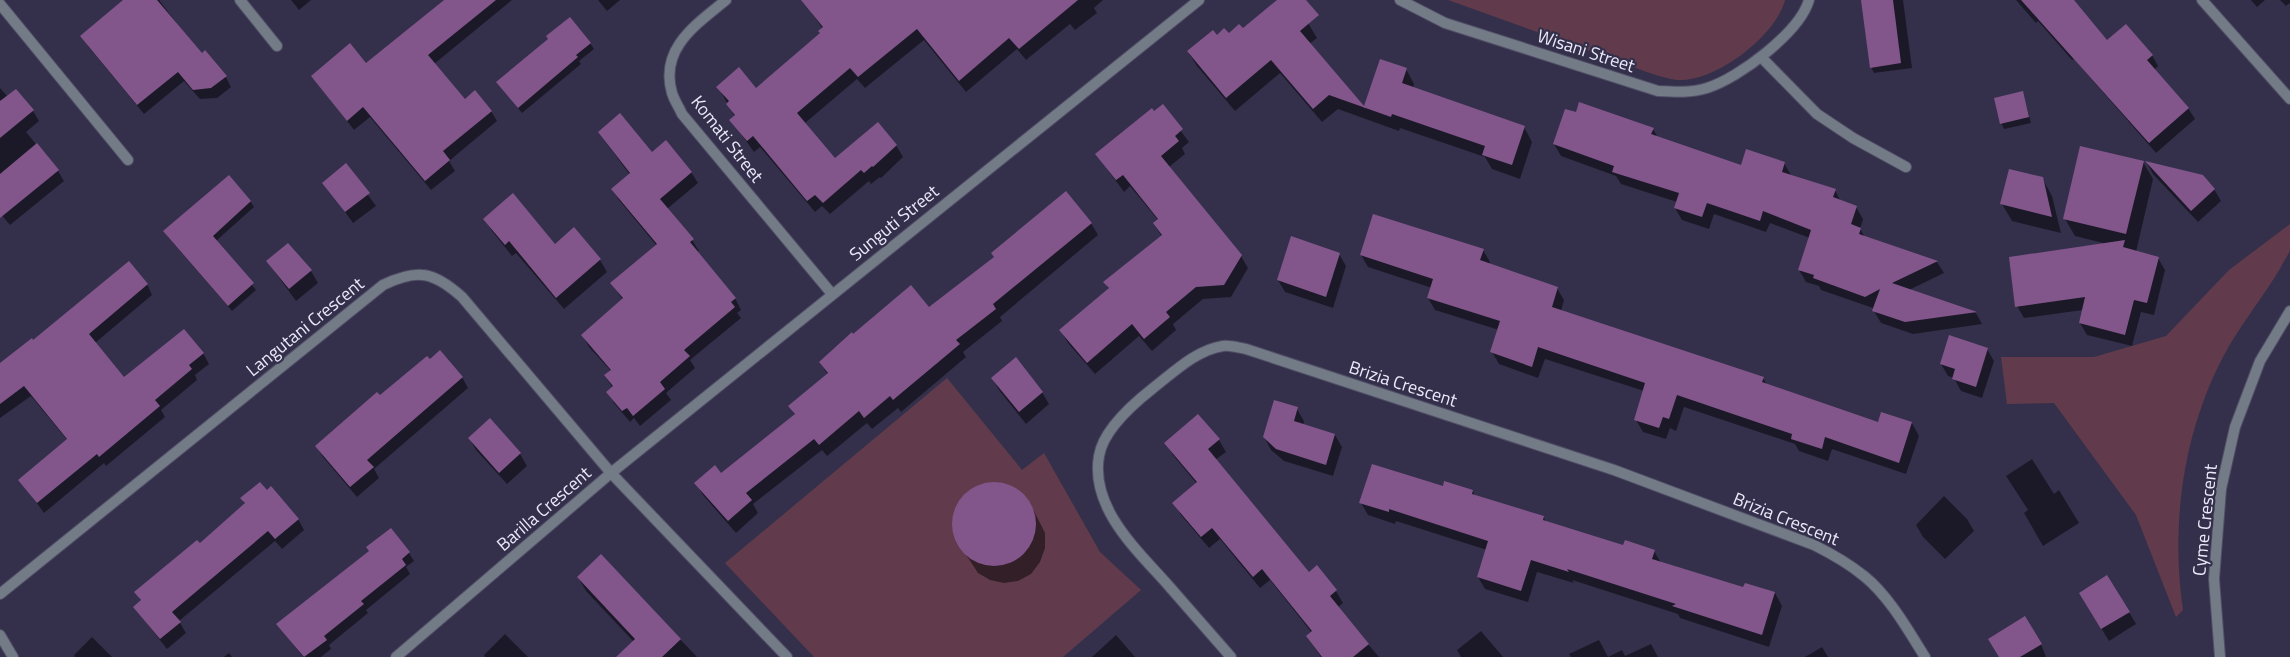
<svg xmlns="http://www.w3.org/2000/svg" width="2290" height="657" viewBox="0 0 2290 657" font-family="'Titillium Web',sans-serif">
	<style>
		.green { fill: #613b4b }
		.shadow { fill: #0007 }
		.building { fill: #83568b }
		.lines { fill: none; stroke-linecap: round; stroke-linejoin: round }
		.street-casing { stroke: #514e67; stroke-width: 12 }
		.street { stroke: #737b87; stroke-width: 10 }
		.labels { text-anchor: middle; stroke-width: 4.5; stroke-linejoin: round; paint-order: stroke }
		.street-label { font-size: 18px; fill: #ebe9fb; stroke: #34304b }
	</style>
	<rect width="100%" height="100%" fill="#34304b"/>
	<g class="green">
		<path d="M 1448,0 L 1785,0 C 1776,36 1715,82 1678,80 C 1662,79 1626,64 1609,58 C 1555,39 1502,19 1448,0 Z"/>
		<path d="M 2290,224 C 2290,232 2290,243 2290,250 C 2288,256 2283,262 2281,267 C 2265,294 2245,319 2229,346 C 2184,425 2170,521 2183,610 L 2176,617 L 2136,515 L 2054,403 L 2007,404 L 2001,357 L 2094,357 L 2166,336 L 2229,270 Z"/>
		<polygon points="947,378 1022,470 1044,453 1100,552 1141,590 1063,657 814,657 725,563"/>
	</g>
	<g class="shadow">
		<polygon points="125,0 159,0 201,55 226,77 231,87 217,98 200,99 184,81 144,114 88,46 82,36"/>
		<polygon points="291,0 311,0 299,10"/>
		<polygon points="444,0 512,0 434,64 465,101 491,111 497,121 449,161 455,171 431,190 370,117 354,130 312,76 366,65"/>
		<polygon points="598,0 620,0 607,11"/>
		<polygon points="820,0 1103,0 1094,8 1097,13 1075,30 1070,24 1026,60 1017,49 966,92 924,40 865,88 857,79 805,123 835,160 896,145 903,157 881,178 880,177 871,184 869,181 830,214 822,206 815,212 760,147 754,152 731,120 735,117 718,87 756,89 821,34 823,29 809,9"/>
		<polygon points="1279,0 1288,0 1308,23 1317,38 1309,44 1365,109 1381,61 1406,69 1414,84 1413,88 1524,127 1532,142 1520,179 1492,169 1485,157 1400,128 1399,131 1338,109 1322,122 1280,73 1235,111 1197,66 1188,52 1217,36 1243,30"/>
		<polygon points="1862,0 1903,0 1912,68 1874,73 1871,67"/>
		<polygon points="2016,0 2072,0 2107,42 2152,55 2158,66 2154,70 2188,108 2195,119 2156,153 2074,59 2072,60 2038,21 2036,23"/>
		<polygon points="2251,0 2265,0 2257,7"/>
		<polygon points="2280,0 2290,0 2290,3 2286,6"/>
		<polygon points="549,40 590,43 594,49 579,61 581,64 522,113 498,83"/>
		<polygon points="0,88 8,97 33,111 39,121 26,132 58,171 64,181 10,225 0,213"/>
		<polygon points="2023,93 2031,123 2004,129 2001,123"/>
		<polygon points="1162,106 1189,142 1182,148 1185,154 1169,167 1241,256 1248,268 1231,297 1203,299 1173,324 1176,330 1152,351 1139,336 1095,374 1068,343 1061,331 1109,290 1105,282 1162,237 1154,224 1158,220 1130,186 1124,192 1097,155"/>
		<polygon points="1653,129 1658,138 1742,167 1784,163 1791,175 1835,190 1841,202 1856,207 1863,219 1860,229 1865,237 1937,262 1944,273 1909,290 1976,313 1982,324 1913,334 1881,323 1874,311 1875,307 1873,308 1821,290 1819,286 1806,282 1799,270 1810,238 1770,223 1766,232 1714,214 1709,229 1682,220 1675,208 1677,202 1621,184 1616,176 1561,156 1554,144"/>
		<polygon points="599,133 691,172 698,183 667,209 692,240 699,251 697,252 735,298 741,310 737,313 741,318 690,360 695,368 666,393 671,400 640,426 634,418 630,422 614,403 608,392 613,388 605,376 611,371 589,347 583,336 623,300 612,284 657,246 619,200 612,189 630,175"/>
		<polygon points="2143,162 2153,179 2136,252 2158,258 2165,270 2154,315 2141,312 2132,346 2087,335 2080,323 2083,310 2024,318 2017,306 2107,244 2075,236 2065,219"/>
		<polygon points="2147,163 2214,189 2221,201 2198,222 2153,174"/>
		<polygon points="346,165 376,206 353,223 324,183"/>
		<polygon points="2042,178 2052,196 2061,233 2012,221 2002,204"/>
		<polygon points="250,201 254,207 216,241 256,290 232,311 168,237"/>
		<polygon points="485,219 554,245 574,229 600,260 607,272 564,309 516,253 512,256 492,231"/>
		<polygon points="1091,223 1098,235 1000,317 1002,321 963,352 966,357 901,412 898,408 872,429 867,423 827,456 822,450 753,504 758,513 736,533 703,495 696,483 721,475 795,415 790,406 828,375 820,363 853,335 929,309"/>
		<polygon points="1483,250 1490,262 1489,265 1557,288 1564,300 1561,311 1763,378 1767,385 1879,424 1882,414 1912,423 1919,436 1906,474 1832,449 1828,461 1799,451 1795,444 1684,407 1676,431 1670,428 1666,439 1643,432 1636,420 1644,391 1545,359 1538,378 1499,364 1492,352 1499,330 1435,310 1428,298 1432,288 1368,267 1361,255"/>
		<polygon points="1339,254 1346,266 1333,308 1285,292 1278,280"/>
		<polygon points="267,261 311,271 318,283 296,301"/>
		<polygon points="147,284 152,295 95,343 124,379 203,353 209,364 195,375 197,380 161,410 165,417 106,466 104,463 44,513 20,480 68,441 31,396 0,418 0,365 33,341"/>
		<polygon points="1987,349 1994,361 1982,398 1961,391 1954,378 1948,376 1941,364"/>
		<polygon points="462,377 468,388 374,469 379,478 357,497 323,457 317,447 379,397"/>
		<polygon points="992,378 1042,392 1049,404 1026,424 999,390"/>
		<polygon points="1297,409 1304,421 1303,425 1335,435 1342,447 1333,476 1284,461 1271,450 1264,437"/>
		<polygon points="469,438 520,454 527,466 507,484 476,450"/>
		<polygon points="1219,440 1226,452 1215,460 1309,574 1317,567 1336,591 1343,603 1337,608 1379,657 1321,657 1307,637 1312,633 1270,580 1260,588 1220,539 1209,548 1181,515 1174,503 1197,484 1173,455 1166,443"/>
		<polygon points="2032,459 2054,494 2059,490 2079,523 2043,546 2024,513 2028,510 2006,476"/>
		<polygon points="993,483 1007,485 1019,491 1029,501 1045,533 1045,548 1040,562 1031,574 1018,581 1004,583 990,580 978,573 959,544 954,531 954,516 959,503 968,492 979,485"/>
		<polygon points="1444,487 1473,491 1475,496 1544,518 1546,522 1624,547 1654,551 1661,563 1744,589 1775,593 1782,606 1769,647 1680,618 1678,614 1572,580 1574,583 1537,572 1528,602 1485,589 1478,577 1487,550 1396,521 1395,524 1368,515 1361,503"/>
		<polygon points="1944,496 1967,519 1974,531 1945,559 1923,537 1916,525"/>
		<polygon points="242,498 298,519 304,530 282,549 275,541 179,621 186,633 167,649 134,607 141,601 136,592 200,545 245,504"/>
		<polygon points="370,551 409,553 414,561 406,567 410,574 366,610 368,613 329,645 331,649 321,657 303,657 278,624"/>
		<polygon points="601,556 697,657 618,657 634,642 586,591 578,577"/>
		<polygon points="2087,605 2129,612 2136,624 2109,641"/>
		<polygon points="1481,631 1503,657 1461,657 1457,650"/>
		<polygon points="505,634 528,657 485,657 484,655"/>
		<polygon points="1116,635 1135,657 1092,657"/>
		<polygon points="92,637 112,657 75,657 74,655"/>
		<polygon points="1599,640 1608,657 1622,650 1625,656 1651,644 1658,657 1571,657 1569,654"/>
		<polygon points="2041,644 2046,657 2000,657"/>
		<polygon points="1822,647 1828,657 1805,657"/>
		<polygon points="229,653 232,657 224,657"/>
	</g>
	<g class="building">
		<polygon points="123,0 157,0 202,53 205,50 227,76 211,88 193,90 178,72 137,105 80,36"/>
		<polygon points="444,0 496,0 428,55 465,99 475,90 492,111 443,151 450,160 425,181 363,107 347,121 311,76 350,43 366,63"/>
		<polygon points="801,0 1078,0 1019,49 1009,38 959,81 917,29 858,77 850,68 797,113 835,158 878,122 897,145 873,167 872,166 864,173 861,170 823,203 815,195 807,201 753,136 747,141 729,120 735,115 726,104 729,101 716,87 739,67 756,88 820,33 818,31 823,27"/>
		<polygon points="1277,0 1306,0 1319,15 1300,31 1364,106 1380,59 1407,68 1402,83 1525,126 1512,165 1482,155 1485,146 1392,114 1391,117 1329,95 1313,109 1271,60 1226,98 1187,51 1213,30 1217,35 1224,28 1229,33 1239,24 1243,28"/>
		<polygon points="1861,0 1893,0 1901,63 1870,68"/>
		<polygon points="2021,0 2074,0 2107,40 2126,24 2153,55 2147,60 2189,108 2149,143"/>
		<polygon points="570,17 591,43 576,55 578,57 518,108 496,82 548,39 546,36"/>
		<polygon points="16,89 34,110 0,138 0,101"/>
		<polygon points="2023,91 2029,117 2000,124 1994,98"/>
		<polygon points="1579,102 1654,128 1651,134 1741,165 1746,149 1785,162 1782,172 1836,189 1833,197 1857,206 1851,224 1861,228 1859,234 1938,261 1892,283 1977,312 1905,322 1872,311 1880,289 1865,297 1813,278 1814,275 1798,270 1811,230 1763,211 1760,221 1707,203 1702,217 1674,208 1679,193 1612,172 1614,166 1553,144 1565,109 1576,112"/>
		<polygon points="1163,104 1183,129 1175,136 1179,141 1161,156 1242,255 1224,285 1196,287 1166,312 1170,317 1144,339 1132,324 1087,363 1059,330 1109,288 1103,282 1162,235 1153,223 1158,219 1123,175 1116,180 1095,154 1152,108 1154,111"/>
		<polygon points="620,113 652,152 666,140 692,172 660,199 694,239 690,242 736,298 731,302 735,307 684,350 690,356 660,382 665,389 633,416 627,408 622,411 606,392 613,386 604,375 611,370 581,335 623,298 610,283 657,244 611,189 630,173 598,132"/>
		<polygon points="37,143 59,170 0,218 0,174"/>
		<polygon points="2080,146 2144,161 2126,234 2063,219"/>
		<polygon points="2145,161 2203,175 2215,189 2191,211"/>
		<polygon points="346,163 370,193 345,212 322,183"/>
		<polygon points="2009,169 2043,177 2052,217 2000,204"/>
		<polygon points="229,175 251,201 213,236 254,283 228,306 163,231"/>
		<polygon points="1066,191 1092,223 993,304 996,309 956,340 960,344 893,400 890,396 864,418 859,411 819,445 814,439 746,493 752,500 728,521 694,483 715,465 721,473 795,414 788,406 828,373 819,362 852,332 853,334 911,285 929,307 994,257 991,253"/>
		<polygon points="513,193 555,244 574,227 601,259 556,298 509,241 505,245 483,219"/>
		<polygon points="1373,214 1484,249 1480,260 1558,287 1552,307 1764,377 1762,382 1878,422 1881,412 1912,422 1899,463 1825,437 1822,449 1791,439 1792,434 1677,395 1669,419 1663,417 1659,428 1634,420 1645,383 1538,347 1532,367 1490,352 1500,321 1427,298 1433,279 1360,255"/>
		<polygon points="1291,236 1340,253 1326,297 1277,280"/>
		<polygon points="2125,240 2123,247 2159,257 2147,303 2134,300 2125,335 2079,323 2085,297 2015,307 2009,257"/>
		<polygon points="288,243 312,270 289,289 266,261"/>
		<polygon points="129,261 148,284 89,334 124,377 184,329 204,353 189,365 192,369 155,400 160,406 99,457 97,454 37,503 18,480 67,439 24,386 0,404 0,363 32,338 33,340"/>
		<polygon points="1949,335 1988,348 1976,387 1952,379 1955,369 1940,364"/>
		<polygon points="440,350 463,377 367,460 374,467 350,487 315,446 377,392 380,395 427,356 430,359"/>
		<polygon points="1016,357 1043,392 1019,412 991,378"/>
		<polygon points="1274,400 1298,407 1294,421 1335,434 1326,465 1276,449 1263,437"/>
		<polygon points="1198,414 1220,439 1208,449 1309,572 1317,565 1337,590 1330,596 1369,644 1353,657 1322,657 1306,636 1312,631 1262,569 1253,577 1212,528 1201,537 1172,503 1197,482 1164,443"/>
		<polygon points="490,418 521,453 499,473 468,438"/>
		<polygon points="1372,464 1443,486 1444,481 1473,490 1472,494 1544,516 1543,520 1623,545 1625,540 1655,550 1652,559 1743,587 1745,583 1775,592 1762,635 1672,606 1676,604 1567,569 1569,572 1531,560 1521,591 1477,577 1488,541 1389,509 1389,512 1359,503"/>
		<polygon points="260,482 267,490 271,486 299,519 275,539 268,531 172,612 181,622 160,639 133,607 141,600 134,592 197,540 200,543 245,503 240,498"/>
		<circle cx="994" cy="524" r="42"/>
		<polygon points="391,528 410,552 402,559 406,565 361,601 364,604 324,636 327,640 304,657 276,624 369,551 366,547"/>
		<polygon points="601,554 681,639 662,657 616,657 635,639 577,577"/>
		<polygon points="2107,575 2130,612 2101,629 2079,593"/>
		<polygon points="2025,616 2042,644 2020,657 1999,657 1988,639"/>
	</g>
	<g class="lines">
		<defs>
			<g id="street">
				<polyline points="240,0 277,46"/>
				<path d="M 726,0 C 697,24 659,48 672,93 C 674,100 679,107 682,114 L 832,294"/>
				<path d="M 1400,0 L 1445,23 L 1658,91 C 1675,92 1691,93 1707,88 C 1739,78 1800,32 1809,0"/>
				<polyline points="2202,0 2290,99"/>
				<polyline points="0,4 128,160"/>
				<polyline points="1761,57 1817,114 1853,138 1906,167"/>
				<path d="M 0,594 L 383,285 C 418,268 434,272 462,297 L 611,473 L 787,657"/>
				<polyline points="0,635 13,657"/>
				<polyline points="396,657 611,473 1199,0"/>
				<path d="M 1231,657 C 1210,633 1189,609 1168,585 C 1137,550 1090,508 1099,456 C 1103,430 1133,404 1152,389 C 1174,372 1196,350 1223,346 C 1230,345 1239,348 1246,349 L 1614,470 L 1814,545 C 1832,554 1848,563 1864,576 C 1889,596 1908,630 1925,657"/>
				<polyline points="2220,657 2214,579 2221,489 2235,427 2260,361 2290,311"/>
			</g>
		</defs>
		<use href="#street" class="street-casing"/>
		<use href="#street" class="street"/>
	</g>
	<g class="labels">
		<g class="street-label">
			<text transform="translate(1586 51) rotate(18)" y="6">Wisani Street</text>
			<text transform="translate(727 139) rotate(52)" y="6">Komati Street</text>
			<text transform="translate(894 223) rotate(-39)" y="6">Sunguti Street</text>
			<text transform="translate(305 327) rotate(-39)" y="6">Langutani Crescent</text>
			<text transform="translate(1403 384) rotate(18)" y="6">Brizia Crescent</text>
			<text transform="translate(544 509) rotate(-41)" y="6">Barilla Crescent</text>
			<text transform="translate(1786 519) rotate(22)" y="6">Brizia Crescent</text>
			<text transform="translate(2205 520) rotate(-84)" y="6">Cyme Crescent</text>
		</g>
	</g>
</svg>
